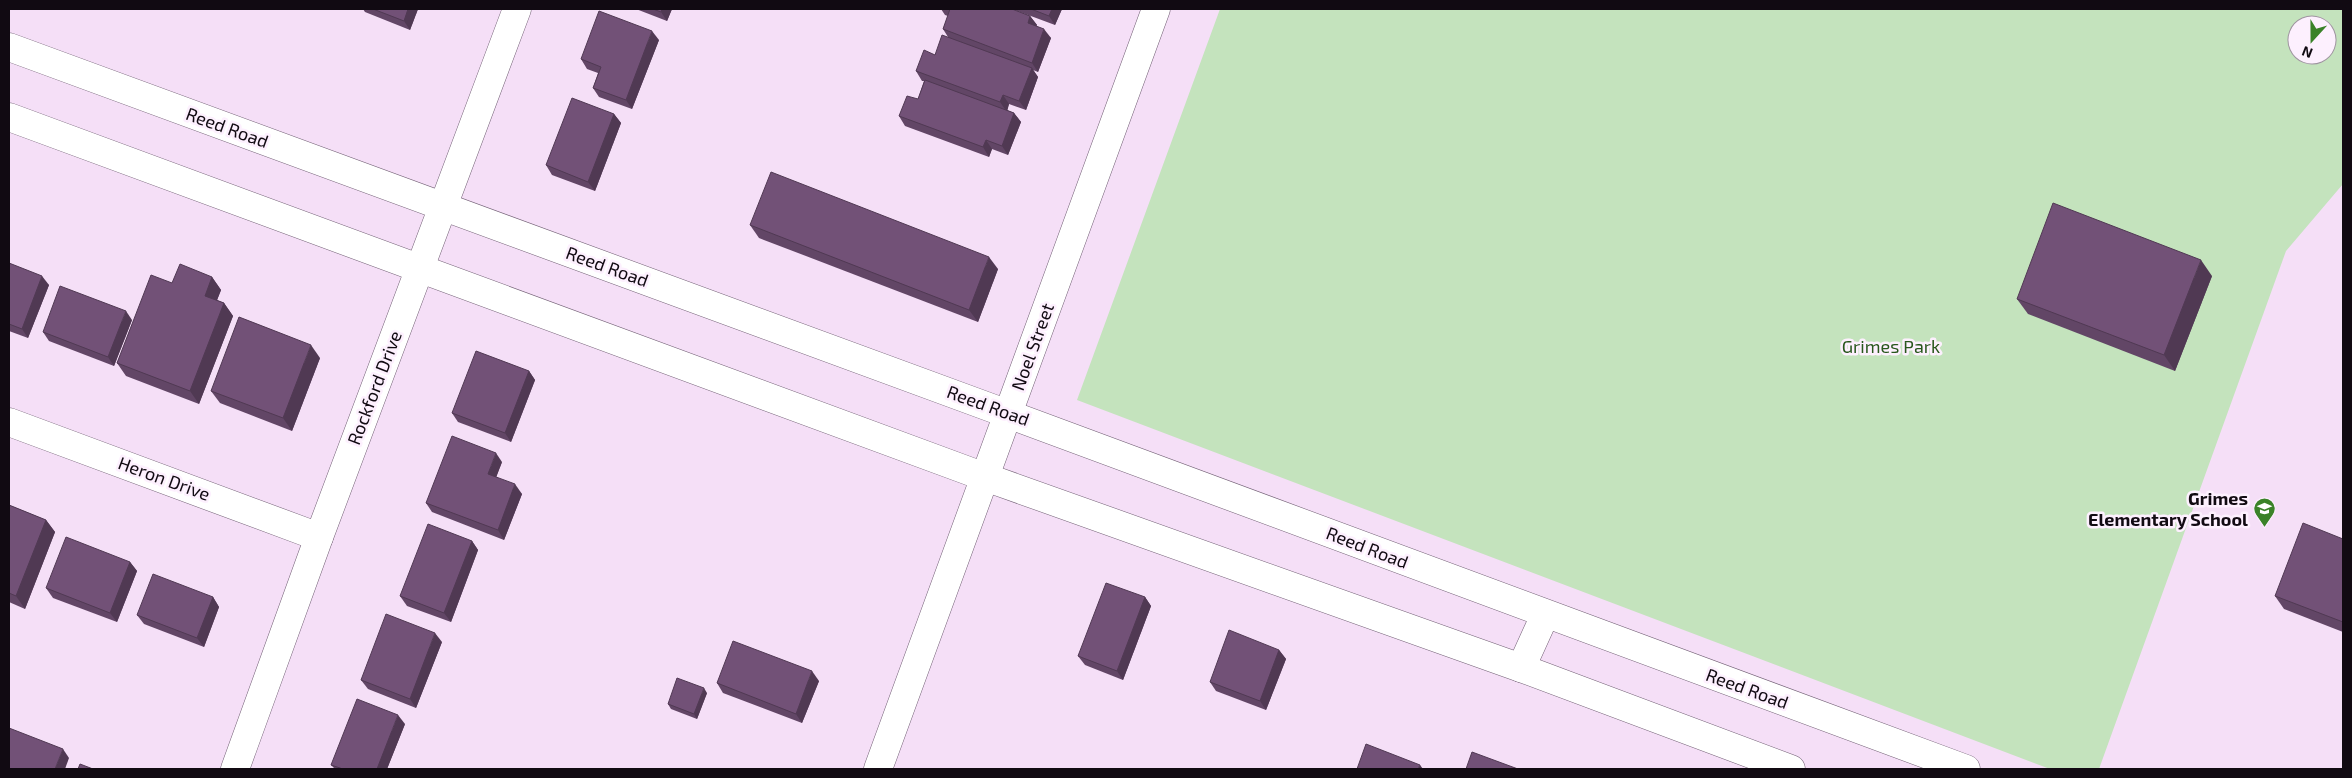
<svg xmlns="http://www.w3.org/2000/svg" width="2352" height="778" viewBox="0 0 2352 778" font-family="'Exo 2',sans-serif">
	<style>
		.green { fill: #c4e3bd; fill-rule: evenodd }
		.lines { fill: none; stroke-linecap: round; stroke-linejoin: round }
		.minor-casing { stroke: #736176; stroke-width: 29 }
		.tertiary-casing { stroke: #736176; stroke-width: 29 }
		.minor { stroke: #fff; stroke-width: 28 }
		.tertiary { stroke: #fff; stroke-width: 28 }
		.wall { fill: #624666 }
		.shaded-wall { fill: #503953 }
		.building { fill: #725177; stroke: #503953 }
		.labels { text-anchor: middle; stroke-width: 5; stroke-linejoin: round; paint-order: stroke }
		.street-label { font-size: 18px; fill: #110a12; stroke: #fdf0fe }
		.park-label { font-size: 18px; fill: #28571c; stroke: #fdf0fe }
		.poi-label { font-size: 18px; font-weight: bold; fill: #110a12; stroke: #fdf0fe; text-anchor: end }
	</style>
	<rect width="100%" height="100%" fill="#f5dff7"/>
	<path class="green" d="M 1220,9 L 2343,9 L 2343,184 L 2286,251 L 2099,769 L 2050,769 L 1077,400 ZM 2297,25 L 2327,25 L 2327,55 L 2297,55 Z"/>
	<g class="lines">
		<defs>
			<g id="minor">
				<polyline points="9,422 319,537"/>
				<polyline points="235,769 319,537 517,9"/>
				<polyline points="878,769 1156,9"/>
			</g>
			<g id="tertiary">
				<polyline points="9,47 1008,414 1966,769"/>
				<polyline points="9,117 985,477 1521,668 1791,769"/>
				<polyline points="1521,668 1545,615"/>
			</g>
		</defs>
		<use href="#minor" class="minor-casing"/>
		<use href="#tertiary" class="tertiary-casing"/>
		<use href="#minor" class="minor"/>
		<use href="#tertiary" class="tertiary"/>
	</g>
	<g class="wall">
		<polygon points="363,9 418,9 410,30 365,12"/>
		<polygon points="636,9 672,9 667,21"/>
		<polygon points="941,9 1012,9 1030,16 1037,25 1036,26 1051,38 1038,72 1033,70 1038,77 1026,110 1009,104 1007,110 1014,113 1021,122 1008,155 992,149 989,157 905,126 899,116 918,99 924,81 922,81 916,71 935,55 948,37 943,29 948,16 945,15"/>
		<polygon points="1012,9 1062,9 1055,25"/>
		<polygon points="659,40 632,109 599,97 593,88 598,73 587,69 581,59"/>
		<polygon points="614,114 621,123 595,191 552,175 546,165"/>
		<polygon points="750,225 998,269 978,322 759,238"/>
		<polygon points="9,263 49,285 28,338 9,331"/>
		<polygon points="2212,276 2175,371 2028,314 2017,299"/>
		<polygon points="212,277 221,290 217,300 224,303 233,316 199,404 126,376 117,363 172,283"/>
		<polygon points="132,320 114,366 49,341 43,332"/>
		<polygon points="320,358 292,431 220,403 211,391"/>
		<polygon points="529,371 535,380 511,442 458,422 452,413"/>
		<polygon points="502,462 496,477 522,494 504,540 432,512 426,503"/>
		<polygon points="9,505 46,520 55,532 25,609 9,602"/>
		<polygon points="2343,539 2343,632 2284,609 2275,596"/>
		<polygon points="472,541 478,550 451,622 407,606 400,596"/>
		<polygon points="130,562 137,571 117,622 53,598 46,588"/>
		<polygon points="213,597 219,607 204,647 144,624 137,615"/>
		<polygon points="1145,597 1151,606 1123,680 1085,665 1078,656"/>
		<polygon points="442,642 416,708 368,689 361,680"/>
		<polygon points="1279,650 1286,659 1266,710 1216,691 1210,682"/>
		<polygon points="819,681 802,723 723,693 717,683"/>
		<polygon points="707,693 697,719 671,709 668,704"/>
		<polygon points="405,724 387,769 335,769 331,765"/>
	</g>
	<g class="shaded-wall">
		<polygon points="408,9 418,9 410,30 404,21"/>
		<polygon points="662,9 672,9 667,21 661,12"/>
		<polygon points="1052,9 1062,9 1055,25 1049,16"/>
		<polygon points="1030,16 1037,25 1034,32 1028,23"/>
		<polygon points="1044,29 1051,38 1038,72 1032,63"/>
		<polygon points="652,31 659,40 632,109 626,100"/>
		<polygon points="1032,68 1038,77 1026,110 1019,101"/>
		<polygon points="1003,95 1009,104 1007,112 1000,102"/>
		<polygon points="1014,113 1021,122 1008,155 1002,146"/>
		<polygon points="614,114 621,123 595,191 588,182"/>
		<polygon points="986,140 992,149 989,157 983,147"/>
		<polygon points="989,257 998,269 978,322 969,310"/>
		<polygon points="2201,260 2212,276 2175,371 2164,355"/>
		<polygon points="42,276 49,285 28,338 22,329"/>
		<polygon points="212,277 221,290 214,308 205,296"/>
		<polygon points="224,303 233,316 199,404 190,391"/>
		<polygon points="126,311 132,320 114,366 108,357"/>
		<polygon points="311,345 320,358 292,431 283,418"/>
		<polygon points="529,371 535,380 511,442 505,433"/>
		<polygon points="496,453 502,462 494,483 488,474"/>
		<polygon points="515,484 522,494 504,540 498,530"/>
		<polygon points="46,520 55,532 25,609 16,596"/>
		<polygon points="472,541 478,550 451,622 444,613"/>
		<polygon points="130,562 137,571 117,622 110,613"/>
		<polygon points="213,597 219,607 204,647 197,638"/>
		<polygon points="1145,597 1151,606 1123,680 1117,671"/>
		<polygon points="435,633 442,642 416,708 410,699"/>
		<polygon points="1279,650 1286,659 1266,710 1260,701"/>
		<polygon points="812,671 819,681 802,723 796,714"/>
		<polygon points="704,688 707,693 697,719 694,714"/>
		<polygon points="398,715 405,724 387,769 377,769"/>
		<polygon points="63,749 69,758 65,769 55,769"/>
		<polygon points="1420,765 1423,769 1418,769"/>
	</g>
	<g class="building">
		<polygon points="373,9 408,9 404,21"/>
		<polygon points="653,9 662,9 661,12"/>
		<polygon points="948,9 1012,9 1030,16 1028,23 1044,29 1032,63 943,29 950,9"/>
		<polygon points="1031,9 1052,9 1049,16"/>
		<polygon points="599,11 652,31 626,100 593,88 601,67 581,59"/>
		<polygon points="942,35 1032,68 1019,101 1003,95 1000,102 916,71 924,50 935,55"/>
		<polygon points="925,80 1014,113 1002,146 986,140 983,147 899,116 907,96 918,99"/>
		<polygon points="572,98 614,114 588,182 546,165"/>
		<polygon points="771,172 989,257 969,310 750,225"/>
		<polygon points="2053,203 2201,260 2164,355 2017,299"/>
		<polygon points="9,263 42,276 22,329 9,324"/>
		<polygon points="180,264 212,277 205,296 224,303 190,391 117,363 151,275 172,283"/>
		<polygon points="60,286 126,311 108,357 43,332"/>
		<polygon points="239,317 311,345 283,418 211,391"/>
		<polygon points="476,351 529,371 505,433 452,413"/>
		<polygon points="452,436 496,453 488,474 515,484 498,530 426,503"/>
		<polygon points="9,505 46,520 16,596 9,593"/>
		<polygon points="2303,523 2343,539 2343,622 2275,596"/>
		<polygon points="428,524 472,541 444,613 400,596"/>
		<polygon points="66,537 130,562 110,613 46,588"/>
		<polygon points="153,574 213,597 197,638 137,615"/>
		<polygon points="1106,583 1145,597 1117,671 1078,656"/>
		<polygon points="386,614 435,633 410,699 361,680"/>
		<polygon points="1229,630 1279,650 1260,701 1210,682"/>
		<polygon points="733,641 812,671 796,714 717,683"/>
		<polygon points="677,678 704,688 694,714 668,704"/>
		<polygon points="357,699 398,715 377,769 343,769 331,765"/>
		<polygon points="9,728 63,749 55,769 9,769"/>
		<polygon points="1366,744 1420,765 1418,769 1357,769"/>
		<polygon points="1472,752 1518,769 1466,769"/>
		<polygon points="80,764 93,769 78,769"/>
	</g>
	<defs>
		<symbol id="school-pin" viewBox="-11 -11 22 30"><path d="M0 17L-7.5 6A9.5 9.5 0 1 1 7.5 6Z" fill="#3a8228" stroke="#fdf0fe"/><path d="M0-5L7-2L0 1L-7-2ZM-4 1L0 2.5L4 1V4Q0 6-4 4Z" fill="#fff"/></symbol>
	</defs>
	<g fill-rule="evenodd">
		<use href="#school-pin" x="2252" y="496" width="25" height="34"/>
	</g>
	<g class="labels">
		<g class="street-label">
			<text transform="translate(227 128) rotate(20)" y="6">Reed Road</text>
			<text transform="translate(607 267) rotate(20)" y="6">Reed Road</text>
			<text transform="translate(1033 347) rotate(-70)" y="6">Noel Street</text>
			<text transform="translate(375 388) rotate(-69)" y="6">Rockford Drive</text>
			<text transform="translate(988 406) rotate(20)" y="6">Reed Road</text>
			<text transform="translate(164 479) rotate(20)" y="6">Heron Drive</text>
			<text transform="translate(1367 548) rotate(21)" y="6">Reed Road</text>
			<text transform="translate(1747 689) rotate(20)" y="6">Reed Road</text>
		</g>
		<g class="park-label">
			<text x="1891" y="353">Grimes Park</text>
		</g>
		<g class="poi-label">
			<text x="2248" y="505">Grimes<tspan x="2248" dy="21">Elementary School</tspan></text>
		</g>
	</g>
	<rect width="2352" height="778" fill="none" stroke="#110a12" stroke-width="20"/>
	<g transform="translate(2312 40) rotate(201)"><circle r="24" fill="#fdf0fe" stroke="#9f94a0"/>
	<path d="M0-4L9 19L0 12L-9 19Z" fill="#3a8228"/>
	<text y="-8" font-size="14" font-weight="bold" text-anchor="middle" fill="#110a12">N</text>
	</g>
</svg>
